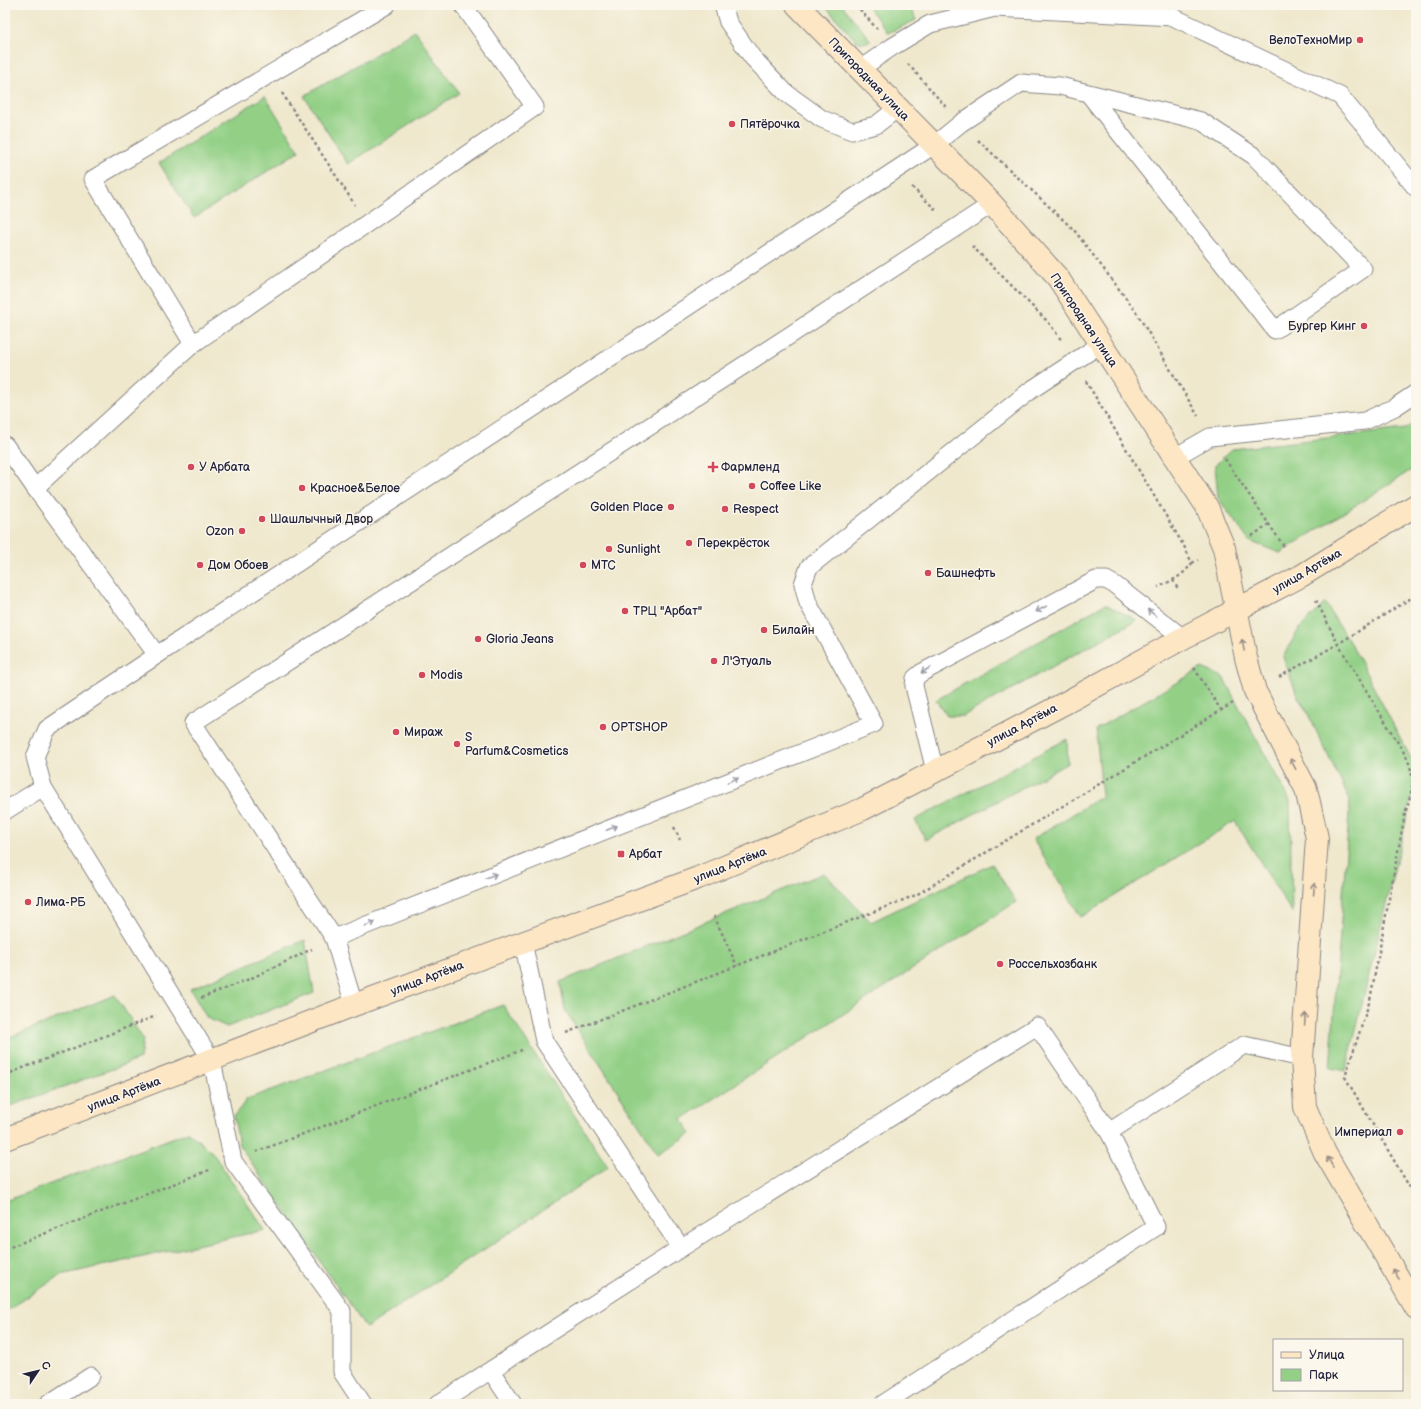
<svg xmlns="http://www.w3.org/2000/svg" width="1421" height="1409" viewBox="0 0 1421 1409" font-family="'Balsamiq Sans',sans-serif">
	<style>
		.green { fill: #93d086; stroke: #5a7960 }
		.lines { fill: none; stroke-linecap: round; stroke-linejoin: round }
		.lane-casing { stroke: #888584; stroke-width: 19 }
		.secondary-casing { stroke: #888584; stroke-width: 24 }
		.path { stroke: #888584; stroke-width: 2.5; stroke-dasharray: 3 3; stroke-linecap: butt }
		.lane { stroke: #fff; stroke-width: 17 }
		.secondary { stroke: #fce6c4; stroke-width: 22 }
		.oneway { stroke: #9c9ca7 }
		.oneway2 { stroke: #9a8e86 }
		.poi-dot { fill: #d1495b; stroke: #fbf7ec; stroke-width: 1.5 }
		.labels { text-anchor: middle; stroke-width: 3; stroke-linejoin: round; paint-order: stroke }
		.poi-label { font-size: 12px; fill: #22223b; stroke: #fbf7ec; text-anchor: start }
		.street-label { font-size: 12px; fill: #22223b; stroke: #fbf7ec }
	</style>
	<rect width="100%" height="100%" fill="#fbf7ec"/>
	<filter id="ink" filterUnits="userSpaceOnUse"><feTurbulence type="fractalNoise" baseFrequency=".025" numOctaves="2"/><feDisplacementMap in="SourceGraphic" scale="8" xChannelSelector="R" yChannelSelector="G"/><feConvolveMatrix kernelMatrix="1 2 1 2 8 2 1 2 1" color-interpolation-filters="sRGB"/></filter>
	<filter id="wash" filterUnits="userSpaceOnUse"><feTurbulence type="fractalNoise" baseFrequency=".012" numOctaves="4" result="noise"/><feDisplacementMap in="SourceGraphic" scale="16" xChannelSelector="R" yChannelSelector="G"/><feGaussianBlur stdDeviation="0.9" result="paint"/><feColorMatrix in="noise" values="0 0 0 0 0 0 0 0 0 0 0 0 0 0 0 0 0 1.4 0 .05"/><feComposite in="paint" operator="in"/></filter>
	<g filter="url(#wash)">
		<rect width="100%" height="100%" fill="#efe8cd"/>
		<g class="green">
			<polygon points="824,5 842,5 871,41 862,43 855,40"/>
			<polygon points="867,5 910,5 916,20 888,33"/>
			<polygon points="415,31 459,93 348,164 304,96"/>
			<polygon points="265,96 299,151 194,218 159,163"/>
			<polygon points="1416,422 1416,467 1280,553 1249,541 1218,498 1215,465 1232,449 1405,429"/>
			<polygon points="1325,603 1353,648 1416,768 1416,779 1346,1071 1330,1068 1350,800 1307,712 1297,695 1283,657 1299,629"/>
			<polygon points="1105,604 1137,620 963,716 947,716 936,700"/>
			<polygon points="1202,668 1223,677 1290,801 1292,913 1235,821 1081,917 1033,839 1102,796 1096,729"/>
			<polygon points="1067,739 1068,763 926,840 915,820"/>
			<polygon points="992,864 1016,902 682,1119 691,1134 658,1154 565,1010 560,982 824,873 871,922"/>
			<polygon points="305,940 314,993 227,1027 207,1018 190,989"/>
			<polygon points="115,995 143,1039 140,1059 5,1108 5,1039"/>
			<polygon points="503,1005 608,1167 366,1328 239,1145 234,1116 247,1099"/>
			<polygon points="188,1132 212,1152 265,1230 61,1275 5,1312 5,1201"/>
		</g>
	</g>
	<g filter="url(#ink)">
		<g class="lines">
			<defs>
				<g id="lane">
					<polyline points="723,5 728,22 752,57 786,93 822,119 852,131 876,125 898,108"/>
					<polyline points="860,69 892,47 930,24 995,8 1173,17 1340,96 1416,188"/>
					<polyline points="193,344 535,107 463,5"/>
					<polyline points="5,445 35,488 157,655"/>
					<polyline points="1175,457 1210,437 1365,421 1395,407 1416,393"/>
					<polyline points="35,488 193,344 93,179 387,5"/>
					<polyline points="935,771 914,686 915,678 921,673 1096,580 1106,580 1115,585 1183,638"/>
					<polyline points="5,811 43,787"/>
					<polyline points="334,938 874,724 808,603 803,584 809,567 1031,390 1101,344"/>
					<polyline points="523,942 544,1041 681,1248"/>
					<polyline points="354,1005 334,938 193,723 992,204"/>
					<polyline points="491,1371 513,1404"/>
					<polyline points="48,1404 91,1376"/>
					<polyline points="363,1404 342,1372 342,1311 233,1161 212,1061 43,787 35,757 47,729 157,655 934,145 961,123 1021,83 1060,86 1201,121 1254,156 1363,269 1275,330 1088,93"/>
					<polyline points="438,1404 681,1248 1037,1026 1109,1132 1244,1045 1302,1058"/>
					<polyline points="883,1404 1156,1227 1109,1132"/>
				</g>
				<g id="secondary">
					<polyline points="797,5 992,204 1058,278 1207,507 1224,548 1246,658 1255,691 1306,789 1317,838 1302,1058 1305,1107 1325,1153 1416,1308"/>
					<polyline points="5,1139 354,1005 698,878 863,809 1067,702 1183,638 1301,576 1416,505"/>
				</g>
			</defs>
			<use href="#lane" class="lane-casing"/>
			<use href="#secondary" class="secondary-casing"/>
			<g class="path">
				<polyline points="856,5 877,29"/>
				<polyline points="908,64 946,107"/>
				<polyline points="282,93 355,205"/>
				<polyline points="978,140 1074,230 1135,310 1198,416"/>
				<polyline points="912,187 937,211"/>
				<polyline points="972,246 1049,323 1062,341"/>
				<path d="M 1086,381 L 1185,548 L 1192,563 C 1182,577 1173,580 1158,587"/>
				<polyline points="1225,459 1285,548"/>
				<polyline points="1252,536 1270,523"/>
				<polyline points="1192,563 1198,560"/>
				<polyline points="1173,580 1178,589"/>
				<path d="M 1316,600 L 1338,644 L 1406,756 C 1417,781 1412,789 1405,814 L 1370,1000 L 1345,1077 L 1416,1198"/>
				<polyline points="1194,668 1221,710"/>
				<polyline points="1279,677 1338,644 1416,595"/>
				<polyline points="674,827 680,840"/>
				<polyline points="714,916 737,966"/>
				<polyline points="201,998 254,977 312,949"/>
				<polyline points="566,1033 916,895 1233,703"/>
				<polyline points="5,1075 156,1016"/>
				<polyline points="256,1152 522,1050"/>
				<polyline points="5,1249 212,1169"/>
			</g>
			<use href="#lane" class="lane"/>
			<use href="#secondary" class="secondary"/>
		</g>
		<defs><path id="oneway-shaft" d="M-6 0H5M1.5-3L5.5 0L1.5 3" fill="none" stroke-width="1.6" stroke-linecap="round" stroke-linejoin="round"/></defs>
		<g class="oneway">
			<use href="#oneway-shaft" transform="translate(1041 609) rotate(152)"/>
			<use href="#oneway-shaft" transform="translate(1152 613) rotate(-142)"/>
			<use href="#oneway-shaft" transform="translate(926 670) rotate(150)"/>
			<use href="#oneway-shaft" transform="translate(733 780) rotate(-22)"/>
			<use href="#oneway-shaft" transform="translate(612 828) rotate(-22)"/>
			<use href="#oneway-shaft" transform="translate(491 876) rotate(-22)"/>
			<use href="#oneway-shaft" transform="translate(370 924) rotate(-22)"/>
		</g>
		<g class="oneway2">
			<use href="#oneway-shaft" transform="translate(1243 645) rotate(-101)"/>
			<use href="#oneway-shaft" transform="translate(1293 764) rotate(-118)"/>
			<use href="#oneway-shaft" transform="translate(1314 889) rotate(-86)"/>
			<use href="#oneway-shaft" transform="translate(1305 1019) rotate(-86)"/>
			<use href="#oneway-shaft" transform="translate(1330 1162) rotate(-120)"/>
			<use href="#oneway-shaft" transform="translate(1396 1274) rotate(-120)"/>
		</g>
	</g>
	<g class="poi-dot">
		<circle cx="1360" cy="40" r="4"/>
		<circle cx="732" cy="124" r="4"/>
		<circle cx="1364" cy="326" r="4"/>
		<circle cx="191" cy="467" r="4"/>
		<path d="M711 461h4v4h4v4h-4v4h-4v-4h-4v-4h4z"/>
		<circle cx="752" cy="486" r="4"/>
		<circle cx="302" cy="488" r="4"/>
		<circle cx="671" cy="507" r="4"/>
		<circle cx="725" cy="509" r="4"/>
		<circle cx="262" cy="519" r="4"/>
		<circle cx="242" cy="531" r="4"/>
		<circle cx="689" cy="543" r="4"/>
		<circle cx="609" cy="549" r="4"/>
		<circle cx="200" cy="565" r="4"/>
		<circle cx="583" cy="565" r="4"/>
		<circle cx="928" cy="573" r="4"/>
		<circle cx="625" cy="611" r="4"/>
		<circle cx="764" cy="630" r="4"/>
		<circle cx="478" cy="639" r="4"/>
		<circle cx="714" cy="661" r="4"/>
		<circle cx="422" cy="675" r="4"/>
		<circle cx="603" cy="727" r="4"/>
		<circle cx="396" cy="732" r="4"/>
		<circle cx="457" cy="744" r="4"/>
		<rect x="617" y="850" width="8" height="8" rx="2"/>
		<circle cx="28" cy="902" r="4"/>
		<circle cx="1000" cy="964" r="4"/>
		<circle cx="1400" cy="1132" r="4"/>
	</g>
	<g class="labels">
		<g class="poi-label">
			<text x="1352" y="44" text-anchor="end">ВелоТехноМир</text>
			<text x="740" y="128">Пятёрочка</text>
			<text x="1356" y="330" text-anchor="end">Бургер Кинг</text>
			<text x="199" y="471">У Арбата</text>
			<text x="721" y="471">Фармленд</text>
			<text x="760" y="490">Coffee Like</text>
			<text x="310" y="492">Красное&amp;Белое</text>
			<text x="663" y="511" text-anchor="end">Golden Place</text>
			<text x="733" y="513">Respect</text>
			<text x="270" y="523">Шашлычный Двор</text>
			<text x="234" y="535" text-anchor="end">Ozon</text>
			<text x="697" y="547">Перекрёсток</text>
			<text x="617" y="553">Sunlight</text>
			<text x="208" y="569">Дом Обоев</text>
			<text x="591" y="569">МТС</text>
			<text x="936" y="577">Башнефть</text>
			<text x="633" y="615">ТРЦ "Арбат"</text>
			<text x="772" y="634">Билайн</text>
			<text x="486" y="643">Gloria Jeans</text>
			<text x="722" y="665">Л'Этуаль</text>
			<text x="430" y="679">Modis</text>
			<text x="611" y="731">OPTSHOP</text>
			<text x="404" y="736">Мираж</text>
			<text x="465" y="741">S<tspan x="465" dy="14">Parfum&amp;Cosmetics</tspan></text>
			<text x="629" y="858">Арбат</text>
			<text x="36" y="906">Лима-РБ</text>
			<text x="1008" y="968">Россельхозбанк</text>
			<text x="1392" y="1136" text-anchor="end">Империал</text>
		</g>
		<g class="street-label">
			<text transform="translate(869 79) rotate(46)" y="4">Пригородная улица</text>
			<text transform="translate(1084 320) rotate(56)" y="4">Пригородная улица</text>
			<text transform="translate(1307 571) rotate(-30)" y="4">улица Артёма</text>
			<text transform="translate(1022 725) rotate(-28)" y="4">улица Артёма</text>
			<text transform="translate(730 865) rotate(-22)" y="4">улица Артёма</text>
			<text transform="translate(427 978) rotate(-21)" y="4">улица Артёма</text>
			<text transform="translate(124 1094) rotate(-21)" y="4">улица Артёма</text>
		</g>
	</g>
	<rect width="1421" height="1409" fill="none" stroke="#fbf7ec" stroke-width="20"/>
	<rect x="1273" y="1339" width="130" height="52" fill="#fbf7ec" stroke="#a4a2a5"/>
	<rect x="1281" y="1352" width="20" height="6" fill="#fce6c4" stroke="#a4a2a5"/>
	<text x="1309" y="1359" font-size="12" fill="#22223b">Улица</text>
	<rect x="1281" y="1369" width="20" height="12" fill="#93d086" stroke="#a4a2a5"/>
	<text x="1309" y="1379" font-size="12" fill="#22223b">Парк</text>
	<g transform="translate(38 1371) rotate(55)" stroke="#fbf7ec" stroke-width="3" paint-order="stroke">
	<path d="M0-3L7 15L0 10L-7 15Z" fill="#22223b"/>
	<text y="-6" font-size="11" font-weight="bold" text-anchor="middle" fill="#22223b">С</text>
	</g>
</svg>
